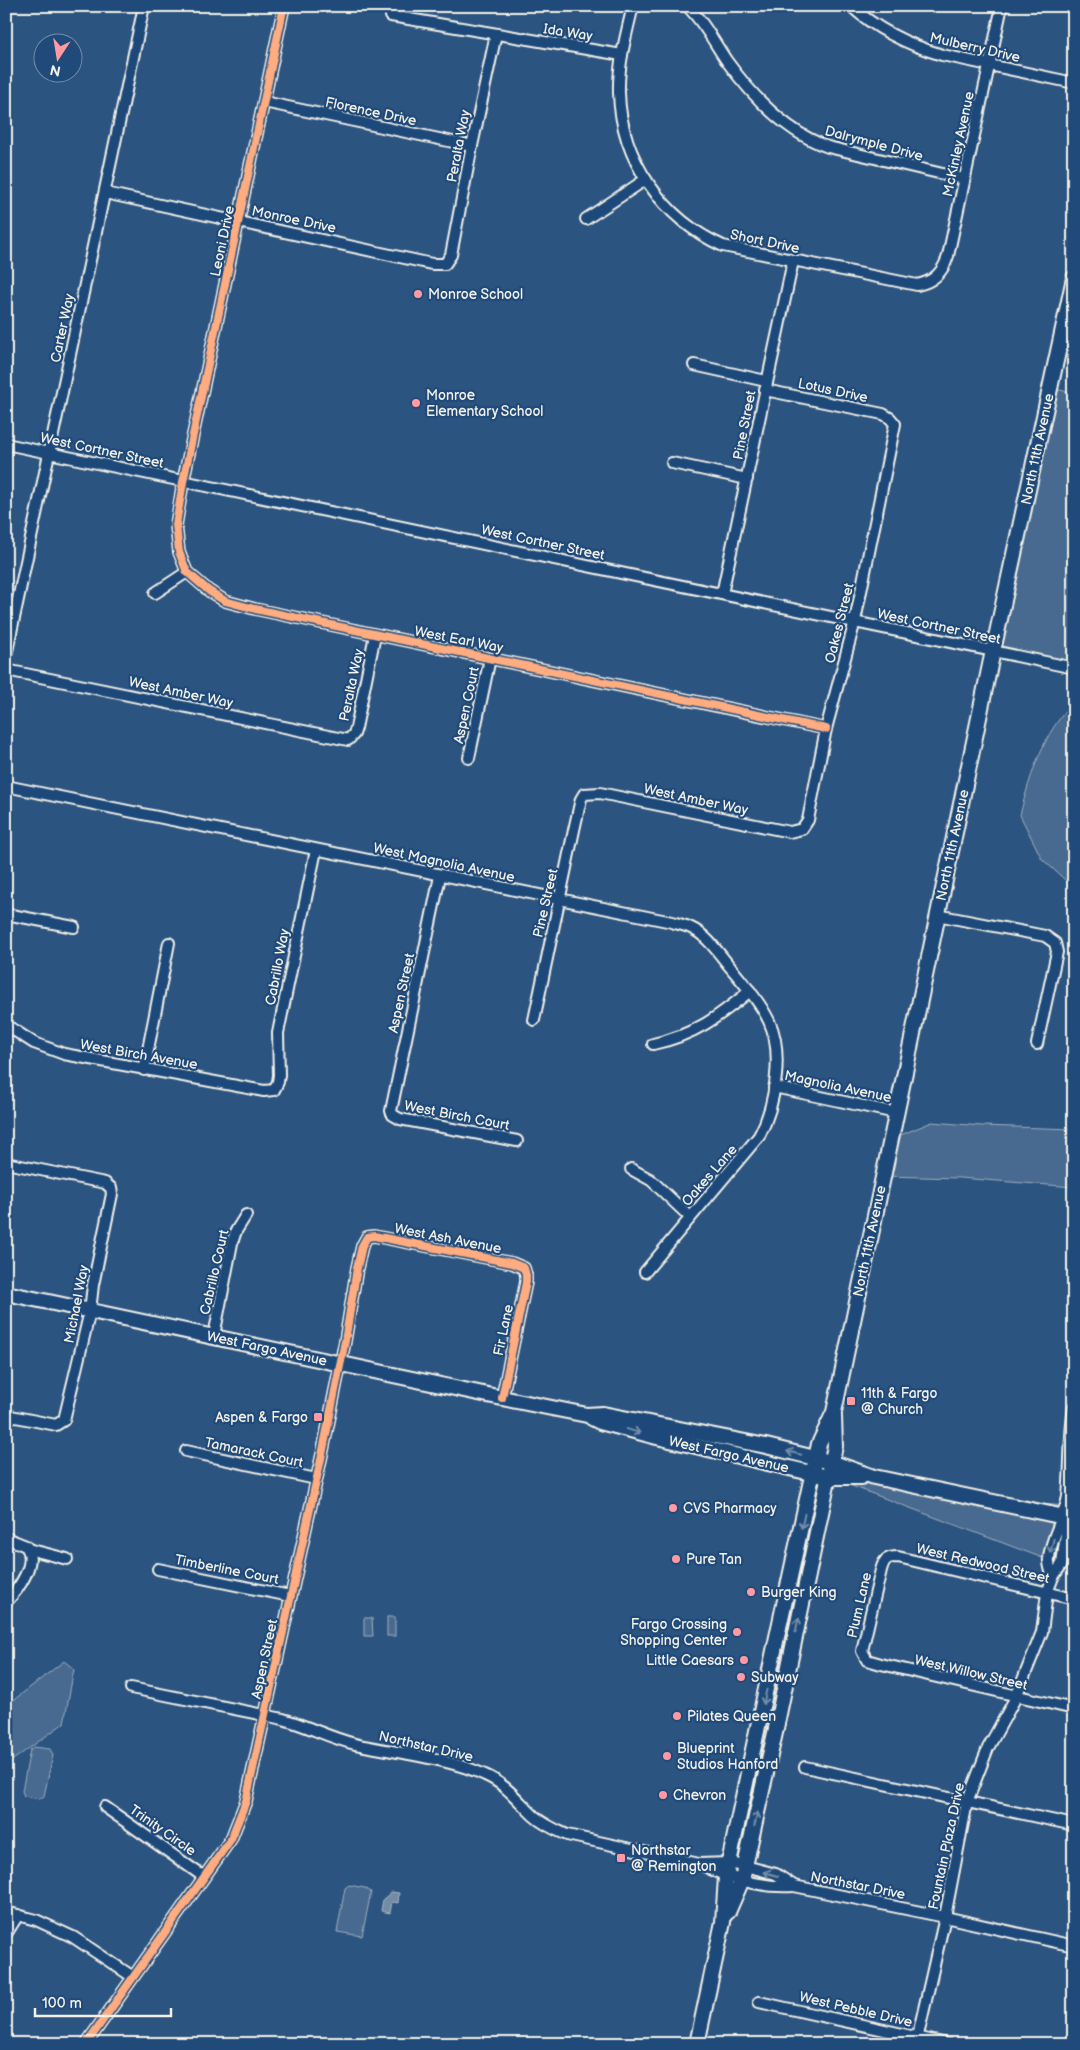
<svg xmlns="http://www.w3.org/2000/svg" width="1080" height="2050" viewBox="0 0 1080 2050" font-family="'Balsamiq Sans',sans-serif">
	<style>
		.green { fill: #496b90; stroke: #9eaebc }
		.water { fill: #738ca6; stroke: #a7b4c0 }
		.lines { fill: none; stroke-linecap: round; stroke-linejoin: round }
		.street-casing { stroke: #f4f1e8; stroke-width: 14 }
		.secondary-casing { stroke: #f4f1e8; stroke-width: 18 }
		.street { stroke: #1f4a7a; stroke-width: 10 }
		.secondary { stroke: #1f4a7a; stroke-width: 14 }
		.cycleway-casing { stroke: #1f4a7a; stroke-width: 11 }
		.cycleway { stroke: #ffac80; stroke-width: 8 }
		.oneway { stroke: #748da6 }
		.poi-dot { fill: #ff9aa2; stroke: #1f4a7a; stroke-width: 2 }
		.labels { text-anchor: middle; stroke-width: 4.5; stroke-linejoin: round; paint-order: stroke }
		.street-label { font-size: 14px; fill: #f4f1e8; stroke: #1f4a7a }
		.poi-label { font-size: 14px; fill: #f4f1e8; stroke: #1f4a7a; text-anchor: start }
	</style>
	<rect width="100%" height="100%" fill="#2c5481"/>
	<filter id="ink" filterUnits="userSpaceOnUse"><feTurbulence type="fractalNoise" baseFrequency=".02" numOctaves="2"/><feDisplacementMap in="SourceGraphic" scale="10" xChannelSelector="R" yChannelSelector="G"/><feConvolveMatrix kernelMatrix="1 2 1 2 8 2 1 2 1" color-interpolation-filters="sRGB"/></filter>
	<g filter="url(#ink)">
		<g class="green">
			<polygon points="1050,388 1074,393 1074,668 993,651"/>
			<path d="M 1074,702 L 1074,888 L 1042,859 L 1020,815 C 1030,775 1044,731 1074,702 Z"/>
			<polygon points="932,1122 982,1126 1074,1129 1074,1187 960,1178 883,1176 891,1139"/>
			<polygon points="817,1459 1004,1502 1071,1506 1062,1564 1053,1577 1048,1560 828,1477 813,1473"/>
			<rect x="387" y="1617" width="8" height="19"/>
			<polygon points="364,1618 372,1618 373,1636 364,1636"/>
			<polygon points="64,1661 74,1669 64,1723 6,1765 6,1706"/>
			<polygon points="34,1747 50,1749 53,1755 44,1796 39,1799 24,1796 22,1791 30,1750"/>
			<polygon points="349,1885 365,1888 371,1892 362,1936 337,1932 345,1888"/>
		</g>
		<polygon class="water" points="392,1892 399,1893 398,1903 392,1902 390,1913 381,1911 383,1899"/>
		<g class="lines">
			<defs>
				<g id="street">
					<polyline points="284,6 183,482 176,525 179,552 187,572 209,591 225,601 255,609 826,729"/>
					<path d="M 633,6 C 626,35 618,64 619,93 C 621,160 663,219 723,246 L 917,285 C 934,282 943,272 948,256 L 1002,6"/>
					<path d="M 687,6 C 703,21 714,42 726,60 C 752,96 785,132 828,147 L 964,179"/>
					<path d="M 851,6 C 877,30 909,45 942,55 L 1074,83"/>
					<polyline points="391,16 622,55"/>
					<polyline points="264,102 472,146"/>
					<polyline points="105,193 432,264 445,264 451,255 472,146 496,34"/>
					<polyline points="586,219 645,180"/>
					<polyline points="694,365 766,381"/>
					<polyline points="6,444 1074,668"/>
					<polyline points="672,463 747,479"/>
					<polyline points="155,593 187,572"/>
					<polyline points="722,594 793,261"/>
					<polyline points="6,656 144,6"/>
					<polyline points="6,670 348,740 354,734 356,728 375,635"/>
					<polyline points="469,758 490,658"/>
					<path d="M 6,786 L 672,922 C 678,924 685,925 691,928 C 707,935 720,955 731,968 C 745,985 760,1002 769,1021 C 784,1052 775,1107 759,1136 L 645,1272"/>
					<polyline points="440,876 391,1111 393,1115 400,1119 517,1141"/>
					<polyline points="6,914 74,927"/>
					<polyline points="937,915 1045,936 1055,943 1057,952 1037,1044"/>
					<polyline points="534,1020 574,830 581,799 584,794 600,793 790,832 802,829 808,820 826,729 855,621 895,424 890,418 883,414 765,390"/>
					<polyline points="6,1025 34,1043 64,1054 264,1091 274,1090 278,1082 279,1075 278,1033 316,850"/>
					<path d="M 653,1044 C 695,1035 718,1017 750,991"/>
					<polyline points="144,1070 169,943"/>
					<polyline points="774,1087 896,1113"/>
					<polyline points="6,1163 105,1183 111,1188 112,1194 93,1285 90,1311 64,1420 56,1425 6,1415"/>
					<polyline points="631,1169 651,1180 690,1217"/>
					<polyline points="214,1336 232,1243 236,1231 246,1215"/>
					<polyline points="186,1451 316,1479"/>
					<path d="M 6,1538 L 26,1546 C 38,1563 18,1590 6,1602"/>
					<polyline points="28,1549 67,1559"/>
					<polyline points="158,1569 290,1596"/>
					<path d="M 1053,1577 C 1051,1571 1048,1564 1049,1558 C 1051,1536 1065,1518 1068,1496 C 1071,1466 1069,1437 1074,1407"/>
					<path d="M 1074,1599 L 898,1557 C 887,1557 884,1559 881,1570 L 862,1651 L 867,1660 L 881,1664 L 1074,1709"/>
					<path d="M 131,1688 L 283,1719 C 308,1726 330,1738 355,1744 C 396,1753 448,1758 485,1775 C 506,1784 518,1801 534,1816 C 544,1825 556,1830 567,1835 L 699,1864 L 729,1863 L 745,1866 L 776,1874 L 794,1886 L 945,1917 L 1074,1946"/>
					<polyline points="805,1767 1074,1825"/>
					<polyline points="105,1807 204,1877"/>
					<path d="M 702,1865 C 730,1879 762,1888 794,1886"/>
					<polyline points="6,1912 36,1920 73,1937 133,1977"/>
					<polyline points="6,1934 18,1915"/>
					<polyline points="759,2002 947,2044"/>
					<polyline points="86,2044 231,1839 246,1801 323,1450 345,1341 357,1268 362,1246 367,1237 374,1236 512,1263 524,1268 526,1275 526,1282 502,1398"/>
					<polyline points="916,2044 945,1917 967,1802 988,1748 1016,1697 1042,1632 1047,1593 1053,1577 1062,1564 1066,1534 1064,1517"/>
				</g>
				<g id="secondary">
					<polyline points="6,1293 502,1398 587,1415 603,1414 766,1446 831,1462 874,1477 1074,1519"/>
					<polyline points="592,1418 600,1422 657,1437 828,1477 861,1477"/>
					<polyline points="728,1912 742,1880 745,1866 775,1733 835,1446 834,1416"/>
					<polyline points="697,2044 723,1922 726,1877 778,1632 819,1444 834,1412 990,665 1074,278"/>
				</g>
			</defs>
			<use href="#street" class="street-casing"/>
			<use href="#secondary" class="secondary-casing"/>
			<use href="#street" class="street"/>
			<use href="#secondary" class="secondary"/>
			<defs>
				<g id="cycleway">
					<polyline points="284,6 183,482 176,525 179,552 187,572 209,591 225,601 255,609 826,729"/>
					<polyline points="86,2044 231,1839 246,1801 323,1450 345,1341 357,1268 362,1246 367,1237 374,1236 512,1263 524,1268 526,1275 526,1282 502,1398"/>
				</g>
			</defs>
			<use href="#cycleway" class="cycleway-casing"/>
			<use href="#cycleway" class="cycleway"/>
		</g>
		<defs><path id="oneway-shaft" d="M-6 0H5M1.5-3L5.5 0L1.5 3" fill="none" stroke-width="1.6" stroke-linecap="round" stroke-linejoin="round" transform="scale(1.25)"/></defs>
		<g class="oneway">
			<use href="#oneway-shaft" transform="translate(633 1431) rotate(15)"/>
			<use href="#oneway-shaft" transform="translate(794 1453) rotate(-167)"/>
			<use href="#oneway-shaft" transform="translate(803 1521) rotate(102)"/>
			<use href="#oneway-shaft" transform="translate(1052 1546) rotate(103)"/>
			<use href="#oneway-shaft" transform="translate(797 1625) rotate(-78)"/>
			<use href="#oneway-shaft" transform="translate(765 1697) rotate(102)"/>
			<use href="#oneway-shaft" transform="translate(756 1819) rotate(-77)"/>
			<use href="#oneway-shaft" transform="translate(771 1874) rotate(-163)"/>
		</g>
	</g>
	<g class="poi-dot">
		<circle cx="418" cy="294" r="5"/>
		<circle cx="416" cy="403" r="5"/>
		<rect x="846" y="1396" width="10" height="10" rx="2.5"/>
		<rect x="313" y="1412" width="10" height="10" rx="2.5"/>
		<circle cx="673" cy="1508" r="5"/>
		<circle cx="676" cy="1559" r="5"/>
		<circle cx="751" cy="1592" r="5"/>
		<circle cx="737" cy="1632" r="5"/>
		<circle cx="744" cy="1660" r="5"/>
		<circle cx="741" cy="1677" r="5"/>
		<circle cx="677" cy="1716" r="5"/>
		<circle cx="667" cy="1756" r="5"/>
		<circle cx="663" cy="1795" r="5"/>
		<rect x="616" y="1853" width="10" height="10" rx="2.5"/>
	</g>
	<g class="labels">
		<g class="street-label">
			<text transform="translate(568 32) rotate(9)" y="5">Ida Way</text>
			<text transform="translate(975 47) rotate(13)" y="5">Mulberry Drive</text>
			<text transform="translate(371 111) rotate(12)" y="5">Florence Drive</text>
			<text transform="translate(874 143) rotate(15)" y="5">Dalrymple Drive</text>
			<text transform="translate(958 144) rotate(-78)" y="5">McKinley Avenue</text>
			<text transform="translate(458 146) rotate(-79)" y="5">Peralta Way</text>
			<text transform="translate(294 219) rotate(12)" y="5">Monroe Drive</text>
			<text transform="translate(222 241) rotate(-78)" y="5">Leoni Drive</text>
			<text transform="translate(765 241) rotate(12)" y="5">Short Drive</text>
			<text transform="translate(62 328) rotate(-78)" y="5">Carter Way</text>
			<text transform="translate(833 390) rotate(12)" y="5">Lotus Drive</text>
			<text transform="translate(744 425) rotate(-79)" y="5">Pine Street</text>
			<text transform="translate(1037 449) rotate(-78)" y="5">North 11th Avenue</text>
			<text transform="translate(102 450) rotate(12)" y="5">West Cortner Street</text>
			<text transform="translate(543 542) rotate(12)" y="5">West Cortner Street</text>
			<text transform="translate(839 623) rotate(-76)" y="5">Oakes Street</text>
			<text transform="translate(939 626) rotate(12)" y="5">West Cortner Street</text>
			<text transform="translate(459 639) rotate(11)" y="5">West Earl Way</text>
			<text transform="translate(351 685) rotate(-78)" y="5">Peralta Way</text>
			<text transform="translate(181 692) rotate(12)" y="5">West Amber Way</text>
			<text transform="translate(466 705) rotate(-78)" y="5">Aspen Court</text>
			<text transform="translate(696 799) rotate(12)" y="5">West Amber Way</text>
			<text transform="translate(952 845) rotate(-78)" y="5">North 11th Avenue</text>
			<text transform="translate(444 862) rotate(12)" y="5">West Magnolia Avenue</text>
			<text transform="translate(545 903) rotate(-77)" y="5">Pine Street</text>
			<text transform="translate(277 967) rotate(-79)" y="5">Cabrillo Way</text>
			<text transform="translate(401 993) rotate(-78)" y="5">Aspen Street</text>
			<text transform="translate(139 1054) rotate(10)" y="5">West Birch Avenue</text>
			<text transform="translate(838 1086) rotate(12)" y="5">Magnolia Avenue</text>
			<text transform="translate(457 1115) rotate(11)" y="5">West Birch Court</text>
			<text transform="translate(709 1175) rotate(-49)" y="5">Oakes Lane</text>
			<text transform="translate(448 1238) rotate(11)" y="5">West Ash Avenue</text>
			<text transform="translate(869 1241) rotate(-78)" y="5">North 11th Avenue</text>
			<text transform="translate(214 1272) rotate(-77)" y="5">Cabrillo Court</text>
			<text transform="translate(76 1304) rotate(-79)" y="5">Michael Way</text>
			<text transform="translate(503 1330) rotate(-78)" y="5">Fir Lane</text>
			<text transform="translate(267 1348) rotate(12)" y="5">West Fargo Avenue</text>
			<text transform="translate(254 1452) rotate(12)" y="5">Tamarack Court</text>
			<text transform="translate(729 1454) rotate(13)" y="5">West Fargo Avenue</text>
			<text transform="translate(983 1563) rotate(13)" y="5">West Redwood Street</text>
			<text transform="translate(227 1569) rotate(11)" y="5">Timberline Court</text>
			<text transform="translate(859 1605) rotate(-77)" y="5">Plum Lane</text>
			<text transform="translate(264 1659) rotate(-78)" y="5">Aspen Street</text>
			<text transform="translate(971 1672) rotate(13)" y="5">West Willow Street</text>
			<text transform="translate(426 1746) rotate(13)" y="5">Northstar Drive</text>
			<text transform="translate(163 1830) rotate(35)" y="5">Trinity Circle</text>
			<text transform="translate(946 1846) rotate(-78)" y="5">Fountain Plaza Drive</text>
			<text transform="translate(858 1885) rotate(11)" y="5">Northstar Drive</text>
			<text transform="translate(856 2009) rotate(13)" y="5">West Pebble Drive</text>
		</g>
		<g class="poi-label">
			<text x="428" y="299">Monroe School</text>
			<text x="426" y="400">Monroe<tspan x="426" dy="16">Elementary School</tspan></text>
			<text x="861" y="1398">11th &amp; Fargo<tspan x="861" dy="16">@ Church</tspan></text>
			<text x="308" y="1422" text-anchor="end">Aspen &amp; Fargo</text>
			<text x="683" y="1513">CVS Pharmacy</text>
			<text x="686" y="1564">Pure Tan</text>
			<text x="761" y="1597">Burger King</text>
			<text x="727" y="1629" text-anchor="end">Fargo Crossing<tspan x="727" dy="16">Shopping Center</tspan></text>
			<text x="734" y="1665" text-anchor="end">Little Caesars</text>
			<text x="751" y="1682">Subway</text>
			<text x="687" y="1721">Pilates Queen</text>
			<text x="677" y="1753">Blueprint<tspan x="677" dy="16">Studios Hanford</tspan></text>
			<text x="673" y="1800">Chevron</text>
			<text x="631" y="1855">Northstar<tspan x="631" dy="16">@ Remington</tspan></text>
		</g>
	</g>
	<rect width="1080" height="2050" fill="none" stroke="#1f4a7a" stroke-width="25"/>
	<rect x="12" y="12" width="1055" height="2025" fill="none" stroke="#f4f1e8" stroke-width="2" filter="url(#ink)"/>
	<g transform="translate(58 58) rotate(192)"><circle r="24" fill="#1f4a7a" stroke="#748da6"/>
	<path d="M0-4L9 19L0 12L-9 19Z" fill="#ff9aa2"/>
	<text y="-8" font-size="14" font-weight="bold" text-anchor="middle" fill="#f4f1e8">N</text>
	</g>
	<path d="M35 2008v8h136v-8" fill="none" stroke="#f4f1e8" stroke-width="2.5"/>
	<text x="42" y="2008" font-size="15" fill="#f4f1e8" stroke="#1f4a7a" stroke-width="4" paint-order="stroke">100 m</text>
</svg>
